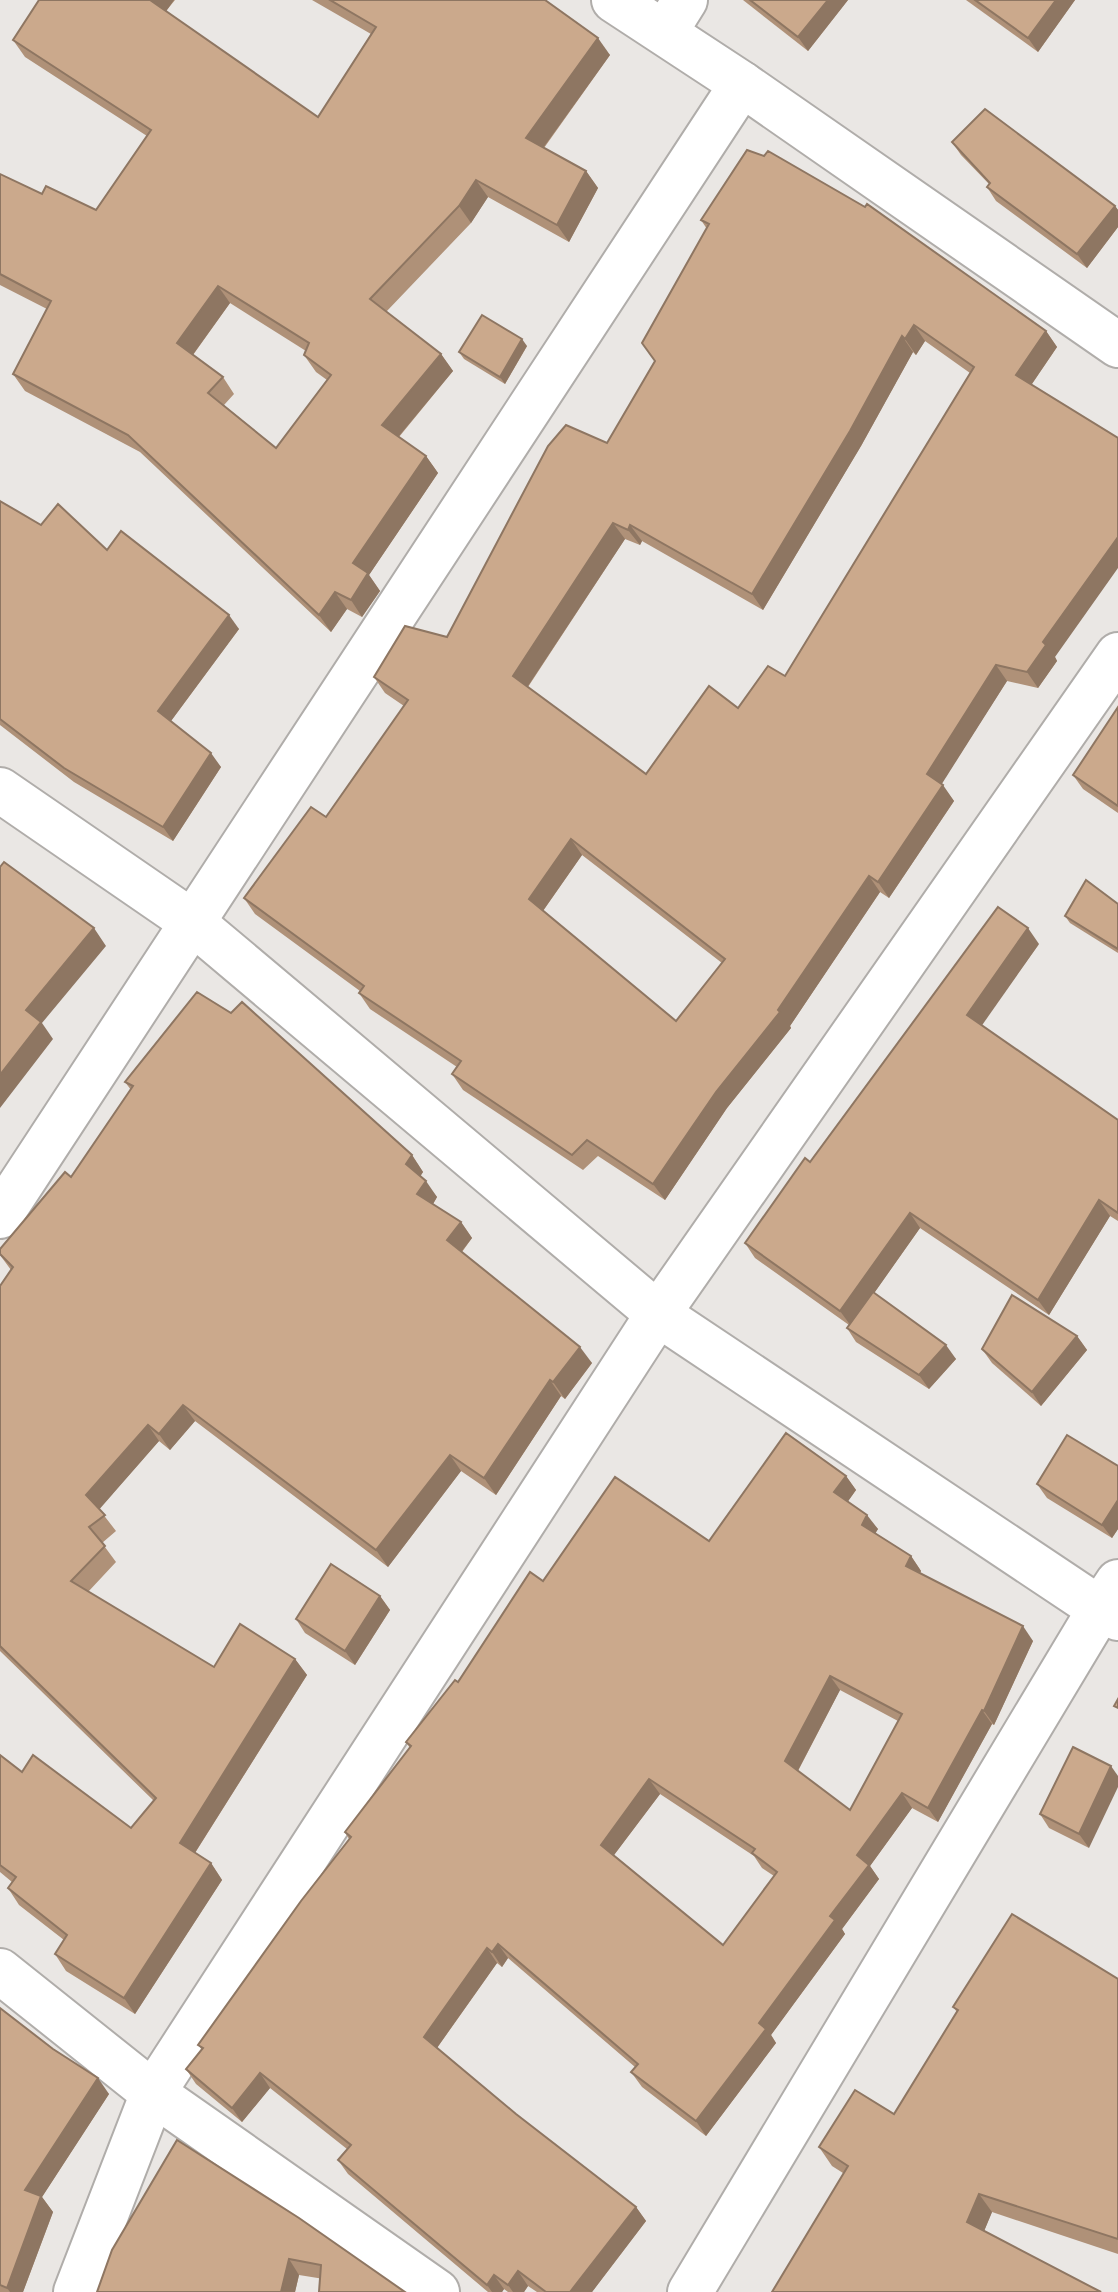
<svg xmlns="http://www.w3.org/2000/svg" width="1118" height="2292" viewBox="0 0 1118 2292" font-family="'Sofia Sans Condensed',sans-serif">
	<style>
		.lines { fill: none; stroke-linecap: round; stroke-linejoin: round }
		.minor-casing { stroke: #b0adaa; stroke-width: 48 }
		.minor { stroke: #fff; stroke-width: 44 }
		.wall { fill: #af9178; fill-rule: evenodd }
		.shaded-wall { fill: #8e7662 }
		.building { fill: #cba98c; stroke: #8e7662; stroke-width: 2; fill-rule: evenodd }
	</style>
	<rect width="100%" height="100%" fill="#eae7e4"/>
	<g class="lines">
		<defs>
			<g id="minor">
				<polyline points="614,0 742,84 1118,345"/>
				<polyline points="665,32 685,0"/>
				<polyline points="0,790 192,922 658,1314 1100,1609 1118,1618"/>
				<polyline points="0,1216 742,84"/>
				<polyline points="0,1971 153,2093 437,2292"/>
				<polyline points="76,2292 153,2093 658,1314 1118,655"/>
				<polyline points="690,2292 1100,1609 1118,1582"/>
			</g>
		</defs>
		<use href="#minor" class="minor-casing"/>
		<use href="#minor" class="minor"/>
	</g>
	<g class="wall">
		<path d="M 39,0 L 175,0 L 166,11 L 318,117 L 371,34 L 312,0 L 545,0 L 610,55 L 544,148 L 586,171 L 598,188 L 569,242 L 488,197 L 471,223 L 386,312 L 441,354 L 453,371 L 399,437 L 426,456 L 438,473 L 369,575 L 380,591 L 362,617 L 347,609 L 331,632 L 140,452 L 25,391 L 13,374 L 47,309 L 0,285 L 0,174 L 42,194 L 96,210 L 147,136 L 25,57 L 13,40 ZM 230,303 L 306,351 L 304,355 L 316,372 L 327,380 L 276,448 L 224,405 L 234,394 L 223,377 L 193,355 Z"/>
		<polygon points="743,0 848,0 808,51"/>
		<polygon points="966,0 1075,0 1038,52"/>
		<polygon points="952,142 1115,206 1118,210 1118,227 1087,268 996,201 987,187 989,184 961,155"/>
		<path d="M 701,220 L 1046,331 L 1057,347 L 1032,384 L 1055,657 L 1057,661 L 1038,688 L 1007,681 L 941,784 L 954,801 L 889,898 L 880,892 L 790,1026 L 791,1028 L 727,1108 L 665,1200 L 598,1156 L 583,1170 L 463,1090 L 452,1074 L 457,1067 L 370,1009 L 359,993 L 360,991 L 255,914 L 244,898 L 326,817 L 404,706 L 385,693 L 374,677 L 447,637 L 607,443 L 655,362 L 707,229 ZM 925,341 L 970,373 L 785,676 L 738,708 L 646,774 L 528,687 L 625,539 L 640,545 L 642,541 L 763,610 L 861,446 L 913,352 L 916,355 ZM 582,855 L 722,963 L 676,1021 L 543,911 Z"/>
		<polygon points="527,346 505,384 464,359 459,352"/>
		<polygon points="0,501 41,525 107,550 239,629 171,721 221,767 173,841 74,782 0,725"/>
		<polygon points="1118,707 1118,813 1083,789 1073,775"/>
		<polygon points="1118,904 1118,953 1070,923 1065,916"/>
		<polygon points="1039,944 981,1025 1118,1120 1118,1221 1110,1216 1049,1315 920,1228 874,1293 956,1359 929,1389 856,1342 847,1328 849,1325 755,1258 745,1243 810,1162"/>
		<polygon points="125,1082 412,1155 423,1172 420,1176 437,1197 433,1204 461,1222 472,1238 462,1252 592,1363 565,1399 561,1396 496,1495 461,1471 388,1567 195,1421 170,1450 159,1441 99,1509 116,1531 102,1543 116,1562 88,1592 214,1667 295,1659 307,1675 195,1853 211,1863 222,1880 135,2014 66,1971 55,1954 64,1940 19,1905 8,1888 12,1882 0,1872 0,1755 22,1772 131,1828 154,1801 0,1651 0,1286 11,1270 0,1255 0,1249 71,1177 131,1090"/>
		<polygon points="1077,1336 1087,1350 1041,1406 992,1363 982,1349"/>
		<polygon points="1118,1466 1118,1529 1112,1538 1047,1498 1037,1484"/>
		<path d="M 846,1476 L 856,1490 L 848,1501 L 878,1529 L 875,1533 L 911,1556 L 921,1571 L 920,1573 L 1033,1641 L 994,1725 L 992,1724 L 938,1822 L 912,1808 L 870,1866 L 879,1879 L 842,1929 L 845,1934 L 771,2035 L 776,2043 L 706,2136 L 642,2087 L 631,2072 L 635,2067 L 508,1958 L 502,1967 L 497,1963 L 437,2048 L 516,2114 L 636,2207 L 646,2221 L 592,2292 L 537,2292 L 528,2286 L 524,2292 L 508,2292 L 504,2289 L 502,2292 L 488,2292 L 348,2174 L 338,2160 L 347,2149 L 270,2088 L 242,2122 L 196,2084 L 186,2069 L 202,2050 L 198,2045 L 349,1839 L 345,1832 L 410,1748 L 406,1742 L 543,1581 L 709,1541 ZM 840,1690 L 898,1721 L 850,1810 L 798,1771 ZM 660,1794 L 754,1856 L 762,1868 L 774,1876 L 723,1945 L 614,1855 Z"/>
		<polygon points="380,1596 390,1610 355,1665 305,1633 296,1619"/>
		<polygon points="1073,1747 1089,1848 1049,1828 1040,1814"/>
		<polygon points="1118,1979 1118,2254 992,2212 984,2231 843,2173 832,2166 819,2147 894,2114 957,2012 953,2007"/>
		<polygon points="0,2008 109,2094 42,2197 53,2212 23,2292 0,2292"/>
		<polygon points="177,2140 405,2292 299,2275 295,2292 97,2292"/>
	</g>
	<g class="shaded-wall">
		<polygon points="150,0 174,0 162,17"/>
		<polygon points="828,0 848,0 808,51 798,37"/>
		<polygon points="1056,0 1075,0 1038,52 1028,38"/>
		<polygon points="598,38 610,55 538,155 526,138"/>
		<polygon points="586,171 598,188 569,242 557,225"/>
		<polygon points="476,180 488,197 471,223 459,206"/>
		<polygon points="1115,206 1118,210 1118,227 1087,268 1077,254"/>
		<polygon points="218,286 230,303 189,360 177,343"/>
		<polygon points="914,325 925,341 916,355 905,339"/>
		<polygon points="1046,331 1057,347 1027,391 1016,375"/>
		<polygon points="902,336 913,352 861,446 763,610 752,594"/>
		<polygon points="522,339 527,346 505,384 500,377"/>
		<polygon points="441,354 453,371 394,442 382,425"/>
		<polygon points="426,456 438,473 369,575 380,591 362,617 351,600 353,563"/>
		<polygon points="613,523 625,539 524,692 513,676"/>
		<polygon points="630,525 642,541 640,545 628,530"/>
		<polygon points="1118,537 1118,568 1055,657 1057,661 1038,688 1027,672 1043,642"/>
		<polygon points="335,592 347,609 331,632 319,615"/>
		<polygon points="229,615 239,629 168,725 158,711"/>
		<polygon points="996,665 1007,681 938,790 927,774"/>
		<polygon points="211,753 221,767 173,841 163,827"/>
		<polygon points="943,785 954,801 889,898 878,882"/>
		<polygon points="571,839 582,855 540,915 529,899"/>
		<polygon points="869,876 880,892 790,1026 791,1028 727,1108 665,1200 653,1184 716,1092 778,1010"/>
		<polygon points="94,928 106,946 42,1023 53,1039 0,1108 0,1075 26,1010"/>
		<polygon points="1028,928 1039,944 978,1031 967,1015"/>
		<polygon points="412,1155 423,1172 418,1180 406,1164"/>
		<polygon points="426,1181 437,1197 429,1211 417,1194"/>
		<polygon points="1099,1200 1110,1216 1049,1315 1038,1300"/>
		<polygon points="910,1213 920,1228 851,1326 840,1311"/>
		<polygon points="461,1222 472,1238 458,1256 447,1240"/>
		<polygon points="1077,1336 1087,1350 1041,1406 1032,1392"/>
		<polygon points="946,1345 956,1359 929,1389 919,1375"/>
		<polygon points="580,1347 592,1363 565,1399 553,1382"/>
		<polygon points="550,1380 561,1396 496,1495 484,1478"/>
		<polygon points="183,1405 195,1421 170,1450 159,1434"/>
		<polygon points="148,1425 159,1441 97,1512 86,1495"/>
		<polygon points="450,1455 461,1471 388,1567 376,1550"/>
		<polygon points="846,1476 856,1490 844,1507 834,1492"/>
		<polygon points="1118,1500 1118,1529 1112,1538 1102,1525"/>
		<polygon points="867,1515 878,1529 872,1539 862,1525"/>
		<polygon points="911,1556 921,1571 916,1580 906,1566"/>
		<polygon points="380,1596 390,1610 355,1665 345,1651"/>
		<polygon points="1023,1626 1033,1641 994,1725 984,1711"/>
		<polygon points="295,1659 307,1675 191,1859 180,1843"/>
		<polygon points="830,1676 840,1690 795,1776 785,1761"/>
		<polygon points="982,1710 992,1724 938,1822 928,1808"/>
		<polygon points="1111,1766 1118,1776 1118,1787 1089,1848 1079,1834"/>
		<polygon points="649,1779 660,1794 611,1859 601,1845"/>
		<polygon points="902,1793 912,1808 870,1866 879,1879 842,1929 845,1934 771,2035 776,2043 706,2136 696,2121 759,2023 830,1916 857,1855"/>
		<polygon points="211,1863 222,1880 135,2014 124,1998"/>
		<polygon points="498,1944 508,1958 502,1967 492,1952"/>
		<polygon points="487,1948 497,1963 434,2052 424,2037"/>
		<polygon points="260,2073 270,2088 242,2122 232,2108"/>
		<polygon points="98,2078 109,2094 42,2197 53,2212 23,2292 10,2292 7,2288 25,2190"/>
		<polygon points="979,2194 992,2212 980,2241 967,2222"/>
		<polygon points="636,2207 646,2221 592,2292 570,2292"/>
		<polygon points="289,2259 299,2275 295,2292 281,2292"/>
		<polygon points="518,2271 528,2286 524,2292 513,2292 508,2285"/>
		<polygon points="494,2275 504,2289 502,2292 492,2292 487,2285"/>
	</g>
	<g class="building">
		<path d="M 39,0 L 150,0 L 318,117 L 376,27 L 330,0 L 545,0 L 598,38 L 526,138 L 586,171 L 557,225 L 476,180 L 459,206 L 370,299 L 441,354 L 382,425 L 426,456 L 353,563 L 368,573 L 351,600 L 335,592 L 319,615 L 128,435 L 13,374 L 51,301 L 0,274 L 0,174 L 42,194 L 46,186 L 96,210 L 151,130 L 13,40 ZM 218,286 L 309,343 L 304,355 L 331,375 L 276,448 L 208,393 L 223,377 L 177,343 Z"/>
		<polygon points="750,0 828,0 798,37"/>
		<polygon points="975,0 1056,0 1028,38"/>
		<polygon points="985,109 1115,206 1077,254 987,187 990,183 952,142"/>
		<path d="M 747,150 L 764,156 L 768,151 L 865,207 L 867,204 L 1046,331 L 1016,375 L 1118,438 L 1118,537 L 1043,642 L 1046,645 L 1027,672 L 996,665 L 927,774 L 943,785 L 878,882 L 869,876 L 778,1010 L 780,1012 L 716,1092 L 653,1184 L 587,1140 L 572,1155 L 452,1074 L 461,1061 L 359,993 L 364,986 L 244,898 L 311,807 L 326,817 L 408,700 L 374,677 L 405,626 L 447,637 L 548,446 L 566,425 L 607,443 L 655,361 L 642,343 L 709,224 L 701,220 ZM 914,325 L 974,367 L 785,676 L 768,666 L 738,708 L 709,686 L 646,774 L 513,676 L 613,523 L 628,530 L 630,525 L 752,594 L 850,431 L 902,336 L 905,339 ZM 571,839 L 725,959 L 676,1021 L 529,899 Z"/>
		<polygon points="482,315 522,339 500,377 459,352"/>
		<polygon points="0,501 41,525 58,504 107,550 121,531 229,615 158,711 211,753 163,827 64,768 0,719"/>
		<polygon points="1118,707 1118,806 1073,775"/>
		<polygon points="4,862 94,928 26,1010 41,1022 0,1075 0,867"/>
		<polygon points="1086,880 1118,904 1118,949 1065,916"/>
		<polygon points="998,907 1028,928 967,1015 1118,1120 1118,1213 1099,1200 1038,1300 910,1213 840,1311 745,1243 805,1158 810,1162"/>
		<polygon points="197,992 231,1013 242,1002 412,1155 406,1164 426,1181 417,1194 461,1222 447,1240 580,1347 553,1382 550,1380 484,1478 450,1455 376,1550 183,1405 159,1434 148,1425 86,1495 105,1515 89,1527 105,1546 71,1581 214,1667 240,1624 295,1659 180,1843 211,1863 124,1998 55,1954 67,1935 8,1888 16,1877 0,1865 0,1755 22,1772 33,1755 131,1828 156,1798 0,1646 0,1286 13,1267 0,1254 0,1249 65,1172 71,1177 133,1086 125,1082"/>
		<polygon points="873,1292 946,1345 919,1375 847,1328"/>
		<polygon points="1012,1295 1077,1336 1032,1392 982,1349"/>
		<path d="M 786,1433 L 846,1476 L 834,1492 L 867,1515 L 862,1525 L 911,1556 L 906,1566 L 1023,1626 L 984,1711 L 982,1710 L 928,1808 L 902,1793 L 857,1855 L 869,1865 L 830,1916 L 835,1920 L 759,2023 L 766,2029 L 696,2121 L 631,2072 L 638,2064 L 498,1944 L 492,1952 L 487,1948 L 424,2037 L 516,2114 L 636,2207 L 570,2292 L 546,2292 L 518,2271 L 508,2285 L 494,2275 L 487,2285 L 338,2160 L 351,2145 L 260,2073 L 232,2108 L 186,2069 L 203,2048 L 198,2045 L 301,1901 L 351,1837 L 345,1832 L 411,1746 L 406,1742 L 455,1680 L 458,1682 L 530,1572 L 543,1581 L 615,1477 L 709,1541 ZM 830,1676 L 902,1714 L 850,1810 L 785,1761 ZM 649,1779 L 755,1849 L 752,1853 L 777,1872 L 723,1945 L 601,1845 Z"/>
		<polygon points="1067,1435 1118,1466 1118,1500 1102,1525 1037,1484"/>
		<polygon points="331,1564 380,1596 345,1651 296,1619"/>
		<polygon points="1118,1699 1118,1708 1114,1706"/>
		<polygon points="1073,1747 1111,1766 1079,1834 1040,1814"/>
		<polygon points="1012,1914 1118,1979 1118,2239 979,2194 967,2222 1101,2292 772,2292 848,2166 819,2147 855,2090 894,2114 958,2010 953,2007"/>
		<polygon points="0,2008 53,2049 98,2078 25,2190 41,2196 7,2288 0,2285"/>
		<polygon points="177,2140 299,2218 405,2292 319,2292 321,2265 289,2259 281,2292 97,2292 112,2250"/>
	</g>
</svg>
